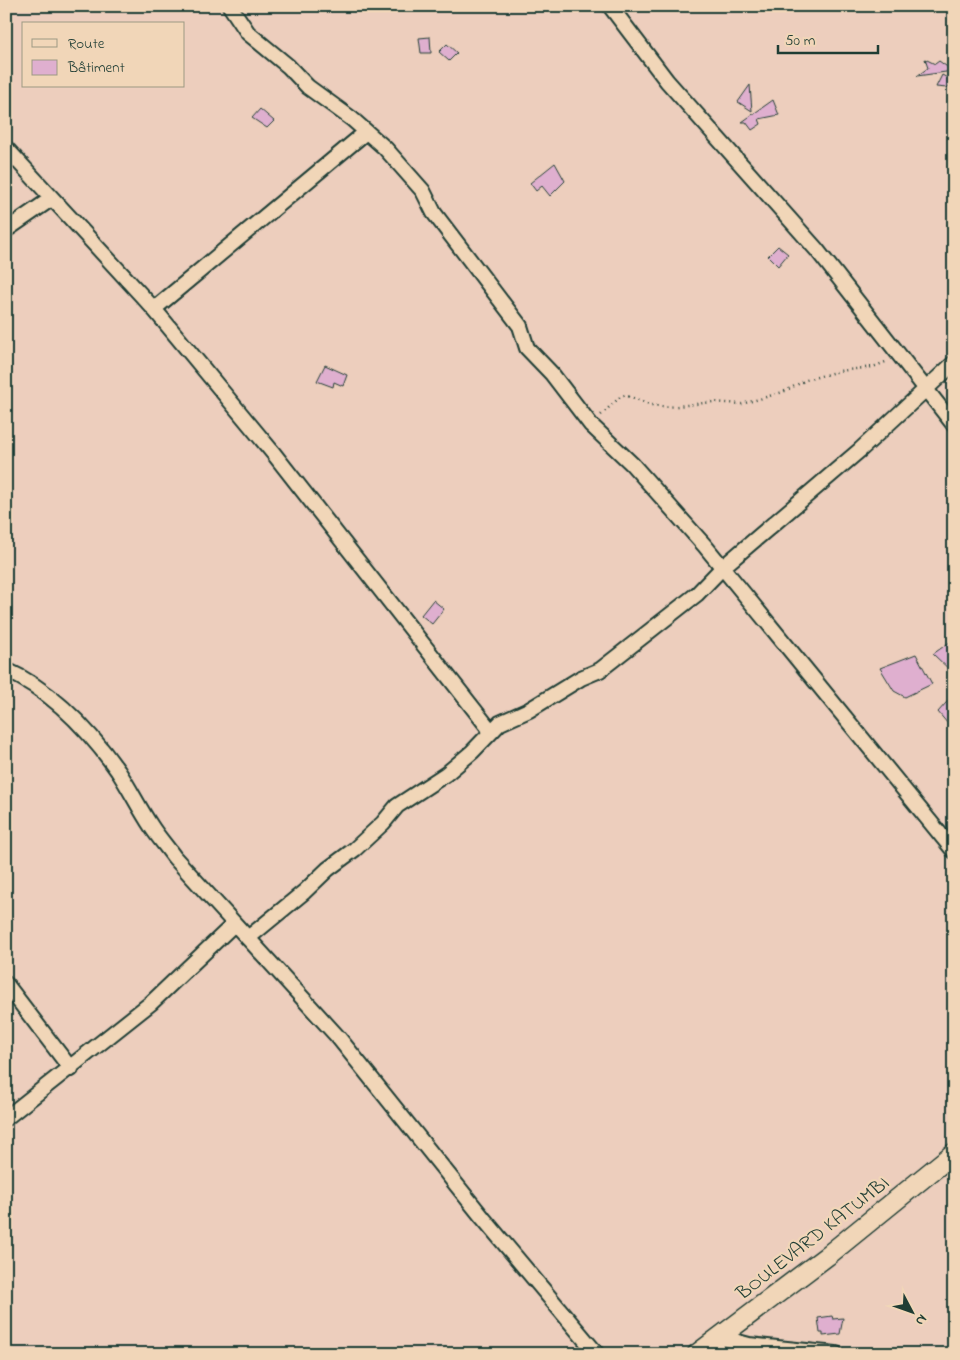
<svg xmlns="http://www.w3.org/2000/svg" width="960" height="1360" viewBox="0 0 960 1360" font-family="'Indie Flower',sans-serif">
	<style>
		.building { fill: #dfafcf; stroke: #1f3d34 }
		.lines { fill: none; stroke-linecap: round; stroke-linejoin: round }
		.street-casing { stroke: #1f3d34; stroke-width: 18 }
		.secondary-casing { stroke: #1f3d34; stroke-width: 22 }
		.path { stroke: #1f3d34; stroke-width: 2.5; stroke-dasharray: 1 4; stroke-linecap: butt }
		.street { stroke: #f1d6b8; stroke-width: 14 }
		.secondary { stroke: #f1d6b8; stroke-width: 19 }
		.labels { text-anchor: middle; stroke-width: 4.5; stroke-linejoin: round; paint-order: stroke }
		.street-label { font-size: 20px; fill: #1f3d34; stroke: #f1d6b8 }
	</style>
	<rect width="100%" height="100%" fill="#edcebd"/>
	<filter id="ink" filterUnits="userSpaceOnUse"><feTurbulence type="fractalNoise" baseFrequency=".02" numOctaves="2"/><feDisplacementMap in="SourceGraphic" scale="10" xChannelSelector="R" yChannelSelector="G"/><feConvolveMatrix kernelMatrix="1 2 1 2 8 2 1 2 1" color-interpolation-filters="sRGB"/></filter>
	<g filter="url(#ink)">
		<g class="building">
			<polygon points="430,37 431,53 421,53 419,38"/>
			<polygon points="447,44 457,53 449,61 439,52"/>
			<polygon points="925,59 935,64 939,61 953,71 917,76 928,68"/>
			<polygon points="942,75 953,81 947,88 936,87"/>
			<polygon points="750,85 752,111 738,102"/>
			<polygon points="773,100 779,115 759,119 761,124 752,130 746,122 742,122"/>
			<polygon points="260,109 274,121 267,128 252,118"/>
			<polygon points="555,163 565,181 550,196 542,186 536,191 530,183"/>
			<polygon points="778,246 788,254 778,266 768,256"/>
			<polygon points="325,365 347,375 343,386 334,382 333,387 317,381"/>
			<polygon points="433,600 444,609 432,624 421,615"/>
			<polygon points="954,639 954,674 933,654"/>
			<polygon points="916,654 932,684 905,697 894,691 880,668"/>
			<polygon points="954,694 954,719 948,724 938,712"/>
			<polygon points="832,1316 833,1319 843,1318 840,1334 823,1336 823,1333 820,1333 818,1318"/>
		</g>
		<g class="lines">
			<defs>
				<g id="street">
					<polyline points="230,6 248,33 288,66 308,87 352,119 385,148 423,191 434,213 520,326 527,348 552,374 591,425 632,464 705,546 954,851"/>
					<polyline points="610,6 667,81 817,250 954,425"/>
					<polyline points="6,148 154,309 274,454 491,731"/>
					<polyline points="6,230 51,199"/>
					<polyline points="154,309 366,132"/>
					<path d="M 6,670 C 51,690 89,730 118,771 C 130,789 139,808 151,826 C 158,837 167,847 174,857 L 338,1037 L 483,1218 L 597,1354"/>
					<polyline points="248,938 304,892 328,869 355,849 383,823 397,806 446,774 472,752 500,723 529,710 581,678 600,670 697,594 723,567 860,450 954,363"/>
					<polyline points="6,984 71,1069"/>
					<polyline points="6,1118 151,1003 234,924"/>
					<polyline points="719,1337 749,1345 836,1354"/>
				</g>
				<polyline id="secondary" points="697,1354 827,1256 954,1153"/>
			</defs>
			<use href="#street" class="street-casing"/>
			<use href="#secondary" class="secondary-casing"/>
			<polyline class="path" points="601,415 620,397 625,395 652,405 669,407 713,402 742,404 783,392 806,380 839,371 873,367 888,361"/>
			<use href="#street" class="street"/>
			<use href="#secondary" class="secondary"/>
		</g>
	</g>
	<g class="labels">
		<g class="street-label">
			<text transform="translate(812 1237) rotate(-38)" y="7">BOULEVARD KATUMBI</text>
		</g>
	</g>
	<rect width="960" height="1360" fill="none" stroke="#f1d6b8" stroke-width="25"/>
	<rect x="12" y="12" width="935" height="1335" fill="none" stroke="#1f3d34" stroke-width="2" filter="url(#ink)"/>
	<rect x="22" y="22" width="162" height="65" fill="#f1d6b8" stroke="#9d9983"/>
	<rect x="32" y="39" width="25" height="8" fill="#f1d6b8" stroke="#9d9983"/>
	<text x="68" y="48" font-size="15" fill="#1f3d34">Route</text>
	<rect x="32" y="60" width="25" height="15" fill="#dfafcf" stroke="#9d9983"/>
	<text x="68" y="72" font-size="15" fill="#1f3d34">Bâtiment</text>
	<g transform="translate(912 1312) rotate(131)" stroke="#f1d6b8" stroke-width="4" paint-order="stroke">
	<path d="M0-4L9 19L0 12L-9 19Z" fill="#1f3d34"/>
	<text y="-8" font-size="14" font-weight="bold" text-anchor="middle" fill="#1f3d34">N</text>
	</g>
	<path d="M778 45v8h100v-8" fill="none" stroke="#1f3d34" stroke-width="2.5"/>
	<text x="785" y="45" font-size="15" fill="#1f3d34" stroke="#f1d6b8" stroke-width="4" paint-order="stroke">50 m</text>
</svg>
